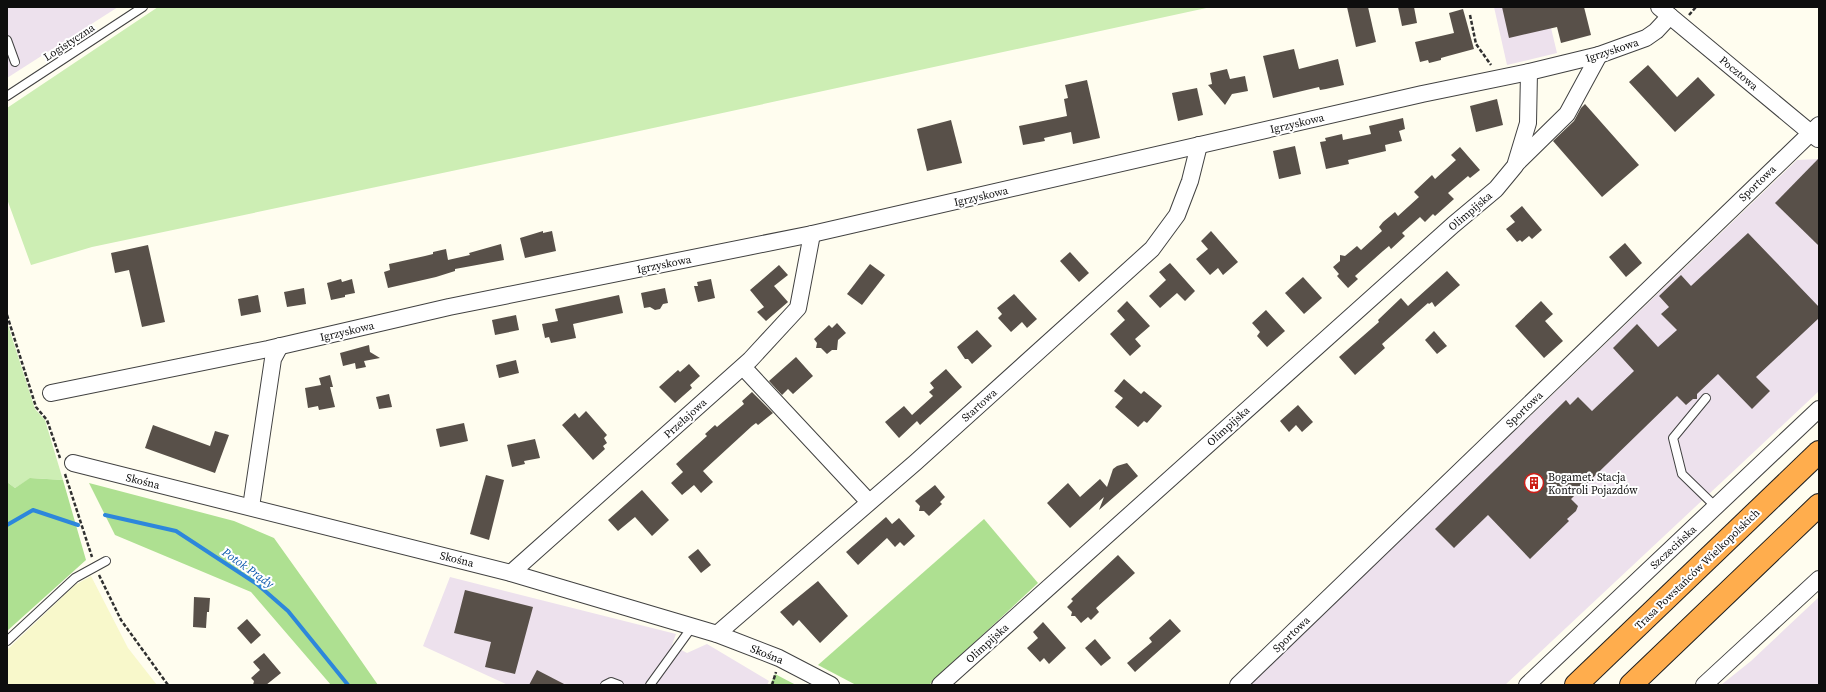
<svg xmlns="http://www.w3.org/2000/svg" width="1826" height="692" viewBox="0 0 1826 692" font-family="'Source Serif 4',serif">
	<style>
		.industrial { fill: #ede1ed }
		.farmland { fill: #f8f8cb }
		.green { fill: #cdeeb4 }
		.forest { fill: #aee091 }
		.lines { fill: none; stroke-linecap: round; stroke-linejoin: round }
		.stream { stroke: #2d87db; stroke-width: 4 }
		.building { fill: #585049 }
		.lane-casing { stroke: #414141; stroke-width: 10 }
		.street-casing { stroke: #414141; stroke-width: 18 }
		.highway-casing { stroke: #1f1f1f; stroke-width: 24 }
		.path { stroke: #303030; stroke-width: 2.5; stroke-dasharray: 4 2; stroke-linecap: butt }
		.lane { stroke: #fff; stroke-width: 8 }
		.street { stroke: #fff; stroke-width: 16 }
		.highway { stroke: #ffad4d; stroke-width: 22 }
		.labels { text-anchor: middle; stroke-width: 4; stroke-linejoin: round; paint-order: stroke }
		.street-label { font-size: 11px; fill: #0e0e0e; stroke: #fff }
		.poi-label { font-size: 11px; fill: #0e0e0e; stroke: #fff; text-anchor: start }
		.water-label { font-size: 12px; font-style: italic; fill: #0a58ac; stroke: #fff }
	</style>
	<rect width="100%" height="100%" fill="#fffdef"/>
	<g class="industrial">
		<polygon points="7,7 118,7 7,78"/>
		<polygon points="1494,7 1546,7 1557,53 1507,65"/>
		<polygon points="1819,159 1819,391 1505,685 1250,685 1797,160"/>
		<polygon points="450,577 676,634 672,645 687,653 707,644 769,681 767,685 508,685 423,646"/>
		<polygon points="1819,597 1819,685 1721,685 1751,661"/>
	</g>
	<polygon class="farmland" points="91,576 128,648 157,685 7,685 7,650 75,585"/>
	<g class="green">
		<polygon points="158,7 1211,7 547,151 92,247 31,265 7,199 7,108"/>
		<polygon points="7,322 35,409 45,420 63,480 31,478 15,488 7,482"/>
	</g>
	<g class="forest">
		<polygon points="30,478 63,480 86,560 7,631 7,482 15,488"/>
		<polygon points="89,483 234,521 274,538 344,636 378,685 331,685 251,592 115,535"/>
		<polygon points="984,519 1038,583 929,685 856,685 818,665"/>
		<polygon points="775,674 796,685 770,685"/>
	</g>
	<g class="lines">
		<g class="stream">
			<polyline points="105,515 176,531 257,584 288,611 348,685"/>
			<polyline points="7,525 33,510 78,525"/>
		</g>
	</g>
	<g class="building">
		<polygon points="1347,7 1368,7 1376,42 1356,47"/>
		<polygon points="1398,7 1414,7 1417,23 1402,26"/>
		<polygon points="1502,7 1584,7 1591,35 1561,43 1557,27 1509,38"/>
		<polygon points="1463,9 1474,49 1448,56 1441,58 1441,60 1429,63 1428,60 1420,62 1415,42 1454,33 1449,13"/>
		<polygon points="1294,49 1299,69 1338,59 1344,85 1326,89 1320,90 1319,87 1273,98 1263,56"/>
		<polygon points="1648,65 1677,97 1698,77 1715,95 1675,132 1629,82"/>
		<polygon points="1227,69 1230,79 1245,76 1248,91 1232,94 1225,105 1208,85 1212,84 1210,73"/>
		<polygon points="1087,80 1100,138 1073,144 1071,132 1044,138 1045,141 1023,145 1019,126 1067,116 1064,99 1068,98 1065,85"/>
		<polygon points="1197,88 1203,115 1178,121 1172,93"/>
		<polygon points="1497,99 1503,125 1476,132 1470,106"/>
		<polygon points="1585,104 1639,165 1602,197 1553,141 1574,121 1581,108"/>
		<polygon points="1403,118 1405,129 1399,131 1402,141 1385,145 1386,151 1348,160 1349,164 1326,169 1320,142 1326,141 1325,138 1342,134 1343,140 1371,134 1369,126"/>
		<polygon points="951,120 962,163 927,171 917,129"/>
		<polygon points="1295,146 1301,174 1279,179 1273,151"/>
		<polygon points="1460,147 1480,170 1470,178 1468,176 1448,193 1454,199 1435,216 1433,214 1425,222 1420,217 1402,233 1405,236 1391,249 1389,246 1383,251 1355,276 1358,279 1348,288 1337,276 1339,274 1333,267 1340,261 1340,255 1345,256 1357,246 1361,250 1382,231 1379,227 1383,222 1395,212 1398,216 1419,197 1414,192 1432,175 1435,179 1456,160 1451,155"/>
		<polygon points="1819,158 1819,246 1775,203"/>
		<polygon points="1522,206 1542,230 1532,239 1529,236 1522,242 1520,240 1517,242 1506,229 1515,222 1510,216"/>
		<polygon points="543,231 543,233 552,231 556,251 525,258 520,238"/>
		<polygon points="1211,231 1238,262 1223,275 1218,268 1210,275 1196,259 1208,249 1201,241"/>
		<polygon points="1748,233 1819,307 1819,318 1756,377 1770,391 1752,409 1718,374 1697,394 1697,399 1693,399 1686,405 1677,396 1571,499 1578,506 1576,511 1567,519 1569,521 1530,559 1488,515 1454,548 1435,529 1566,400 1570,405 1578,397 1592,411 1634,371 1613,348 1637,324 1658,347 1677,330 1661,314 1669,307 1659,296 1681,275 1691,286"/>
		<polygon points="1625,243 1642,263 1626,277 1609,257"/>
		<polygon points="501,244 504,260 455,269 455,271 436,277 388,288 384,272 390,270 389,264 425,256 433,254 433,252 446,249 448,260 470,255 469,253"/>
		<polygon points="148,245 165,322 142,327 129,270 115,273 111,253"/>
		<polygon points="1070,252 1089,273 1079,282 1060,261"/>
		<polygon points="1170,263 1195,291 1185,301 1177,293 1160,308 1149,296 1166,280 1159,272"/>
		<polygon points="870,264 885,275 862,305 847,294"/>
		<polygon points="779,265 788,275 774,286 788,302 766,321 757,312 764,307 750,290"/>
		<polygon points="1447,271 1460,285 1435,307 1432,302 1429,304 1428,303 1382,344 1385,348 1355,375 1339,357 1379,322 1378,320 1401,298 1408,306"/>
		<polygon points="1303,277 1322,298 1304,314 1285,293"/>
		<polygon points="341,279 342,282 352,279 355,293 345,295 345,297 331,300 327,283"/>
		<polygon points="711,279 715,298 698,302 694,286 698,286 697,282"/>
		<polygon points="304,288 306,304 287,307 284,292"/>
		<polygon points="665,288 668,303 663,304 660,309 655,310 650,307 644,308 641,293"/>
		<polygon points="1014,294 1037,319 1027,328 1022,322 1011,332 998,318 1002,314 997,308"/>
		<polygon points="258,295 261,312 241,316 238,299"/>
		<polygon points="619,295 623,313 573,324 576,338 551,343 549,337 545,338 542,324 558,321 555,309"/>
		<polygon points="1127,301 1150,326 1135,339 1141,346 1130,356 1110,334 1125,320 1117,311"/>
		<polygon points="1541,301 1553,314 1545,321 1563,341 1544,358 1515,326"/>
		<polygon points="1266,310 1285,331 1267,347 1257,336 1260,332 1252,323"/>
		<polygon points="516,315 519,330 495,335 492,320"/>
		<polygon points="837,323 846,333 838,340 837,350 832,350 827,354 821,348 816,348 817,343 814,339 829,325 832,328"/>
		<polygon points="977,330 992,346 972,364 968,359 965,359 957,347"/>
		<polygon points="1434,331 1447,346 1437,354 1425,340"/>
		<polygon points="369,345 370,352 380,358 364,361 366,367 356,369 355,363 343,366 340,353"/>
		<polygon points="796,357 813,376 793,394 788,389 782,395 769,381"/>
		<polygon points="516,360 519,373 499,378 496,365"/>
		<polygon points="689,364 700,376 690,385 692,388 675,403 659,387 678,370 680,372"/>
		<polygon points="946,369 962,387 920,425 917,421 899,438 885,422 904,406 912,415 933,396 929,392 934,388 930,383"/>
		<polygon points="330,375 333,387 330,387 335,407 319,410 318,406 308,408 305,388 321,385 319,378"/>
		<polygon points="1124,379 1141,394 1144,391 1162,406 1147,423 1144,421 1138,427 1115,407 1123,398 1114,391"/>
		<polygon points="752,392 773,413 758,425 756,423 752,426 703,471 713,482 701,493 694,485 682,495 671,483 683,472 676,464 707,436 705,434 715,425 717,427 744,404 742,401"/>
		<polygon points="389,394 392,407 379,409 376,397"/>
		<polygon points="1298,405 1313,422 1302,432 1296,425 1289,432 1280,421"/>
		<polygon points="586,411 607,435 604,438 607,443 603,446 605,449 593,460 562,425 575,413 579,418"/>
		<polygon points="464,423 468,441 440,447 436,429"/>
		<polygon points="153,425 210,446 215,431 229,435 215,473 145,448"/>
		<polygon points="535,439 540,458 524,461 525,464 512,467 507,445"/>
		<polygon points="1127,463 1138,476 1099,510 1104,497 1070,528 1047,503 1068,483 1080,497 1100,479 1107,487 1113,469 1117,466"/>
		<polygon points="486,475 504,480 489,540 470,534"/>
		<polygon points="935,485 945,497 940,502 942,504 929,516 924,511 919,511 920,506 915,501"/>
		<polygon points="642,490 669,520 652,536 635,517 618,531 608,520"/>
		<polygon points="886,517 892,524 899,518 915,536 904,546 900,542 895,547 887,538 858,565 846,552"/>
		<polygon points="698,549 711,565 701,573 688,557"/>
		<polygon points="1118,555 1135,573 1096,608 1099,612 1091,620 1088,617 1081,623 1075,616 1071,616 1072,612 1067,607 1073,601 1071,599"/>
		<polygon points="818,581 848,616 820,643 799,620 793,626 780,612"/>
		<polygon points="465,590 533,607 515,674 485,667 491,642 454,633"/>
		<polygon points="194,597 210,598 209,612 207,612 206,628 193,627"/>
		<polygon points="247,619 261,635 251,644 237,628"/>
		<polygon points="1170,619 1181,631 1135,672 1127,663 1152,642 1149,638"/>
		<polygon points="1043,622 1066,648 1049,664 1044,658 1040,662 1027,648 1038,638 1033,632"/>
		<polygon points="1095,639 1111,658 1101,666 1085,648"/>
		<polygon points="264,653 281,673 266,685 253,685 254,681 251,678 260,670 253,662"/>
		<polygon points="537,670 566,685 529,685"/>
	</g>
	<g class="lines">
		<defs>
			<g id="lane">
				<polyline points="7,40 15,62"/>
				<polyline points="7,96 143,7"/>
				<polyline points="1706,398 1673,438 1682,474 1716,507"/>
				<polyline points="7,641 75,578 106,561"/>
				<polyline points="605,685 611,682 619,685"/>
				<polyline points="650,685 692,627"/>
			</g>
			<g id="street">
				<polyline points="1659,7 1818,139"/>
				<polyline points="1517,163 1567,114 1599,55"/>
				<polyline points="743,367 869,502"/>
				<polyline points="51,393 268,349 449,307 812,234 1422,94 1529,72 1599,55 1646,38 1656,31 1670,16"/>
				<polyline points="73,463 511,573 717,634 779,658 831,685"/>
				<polyline points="251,507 273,359 280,346"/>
				<polyline points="511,573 750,360 798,308 812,234"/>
				<polyline points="717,634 916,462 1152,249 1177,215 1190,181 1199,145"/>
				<polyline points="940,685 1453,225 1496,189 1515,166 1528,123 1529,72"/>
				<polyline points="1238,685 1819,125"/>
				<polyline points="1527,685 1819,409"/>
				<polyline points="1704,685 1819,579"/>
			</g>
			<g id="highway">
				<polyline points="1576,685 1819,452"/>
				<polyline points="1631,685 1819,505"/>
			</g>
		</defs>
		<use href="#lane" class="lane-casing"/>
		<use href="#street" class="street-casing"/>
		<use href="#highway" class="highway-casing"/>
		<g class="path">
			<polyline points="1470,15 1476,44 1491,65"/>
			<polyline points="1689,15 1696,7"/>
			<polyline points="7,315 36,407 47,420 60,458"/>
			<polyline points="65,474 92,557"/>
			<polyline points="99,575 121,620 168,685"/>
			<polyline points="772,685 776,672"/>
		</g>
		<use href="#lane" class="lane"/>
		<use href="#street" class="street"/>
		<use href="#highway" class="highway"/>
	</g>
	<defs>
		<symbol id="building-ring" viewBox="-11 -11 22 22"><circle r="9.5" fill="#fff" stroke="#cc1e17" stroke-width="1.5"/><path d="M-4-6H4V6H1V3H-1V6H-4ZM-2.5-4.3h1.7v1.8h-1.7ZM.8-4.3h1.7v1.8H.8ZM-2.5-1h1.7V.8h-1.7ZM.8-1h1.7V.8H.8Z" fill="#cc1e17"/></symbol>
	</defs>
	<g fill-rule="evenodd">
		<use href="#building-ring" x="1523" y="472" width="22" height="22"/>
	</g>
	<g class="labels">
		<g class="street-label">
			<text transform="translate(69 42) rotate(-33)" y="4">Logistyczna</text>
			<text transform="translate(1612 50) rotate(-18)" y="4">Igrzyskowa</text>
			<text transform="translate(1739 73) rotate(40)" y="4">Pocztowa</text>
			<text transform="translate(1297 123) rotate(-13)" y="4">Igrzyskowa</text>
			<text transform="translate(1757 183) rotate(-44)" y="4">Sportowa</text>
			<text transform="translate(981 196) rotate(-13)" y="4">Igrzyskowa</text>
			<text transform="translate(1470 211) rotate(-40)" y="4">Olimpijska</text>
			<text transform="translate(664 264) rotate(-11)" y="4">Igrzyskowa</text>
			<text transform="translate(347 331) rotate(-13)" y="4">Igrzyskowa</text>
			<text transform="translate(979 405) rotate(-42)" y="4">Startowa</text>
			<text transform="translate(1524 409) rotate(-44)" y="4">Sportowa</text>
			<text transform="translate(685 418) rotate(-42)" y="4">Przełajowa</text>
			<text transform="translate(1228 426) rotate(-42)" y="4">Olimpijska</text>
			<text transform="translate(143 481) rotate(14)" y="4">Skośna</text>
			<text transform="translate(1673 547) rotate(-43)" y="4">Szczecińska</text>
			<text transform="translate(457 559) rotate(14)" y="4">Skośna</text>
			<text transform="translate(1697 569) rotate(-44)" y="4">Trasa Powstańców Wielkopolskich</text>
			<text transform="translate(1291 634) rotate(-44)" y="4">Sportowa</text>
			<text transform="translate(987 643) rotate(-42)" y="4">Olimpijska</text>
			<text transform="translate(767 654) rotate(22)" y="4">Skośna</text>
		</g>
		<g class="poi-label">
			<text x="1548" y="481">Bogamet. Stacja<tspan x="1548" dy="13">Kontroli Pojazdów</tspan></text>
		</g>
		<g class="water-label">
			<text transform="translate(248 568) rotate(35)" y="4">Potok Prądy</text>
		</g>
	</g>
	<rect width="1826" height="692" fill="none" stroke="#0e0e0e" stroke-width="16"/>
</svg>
